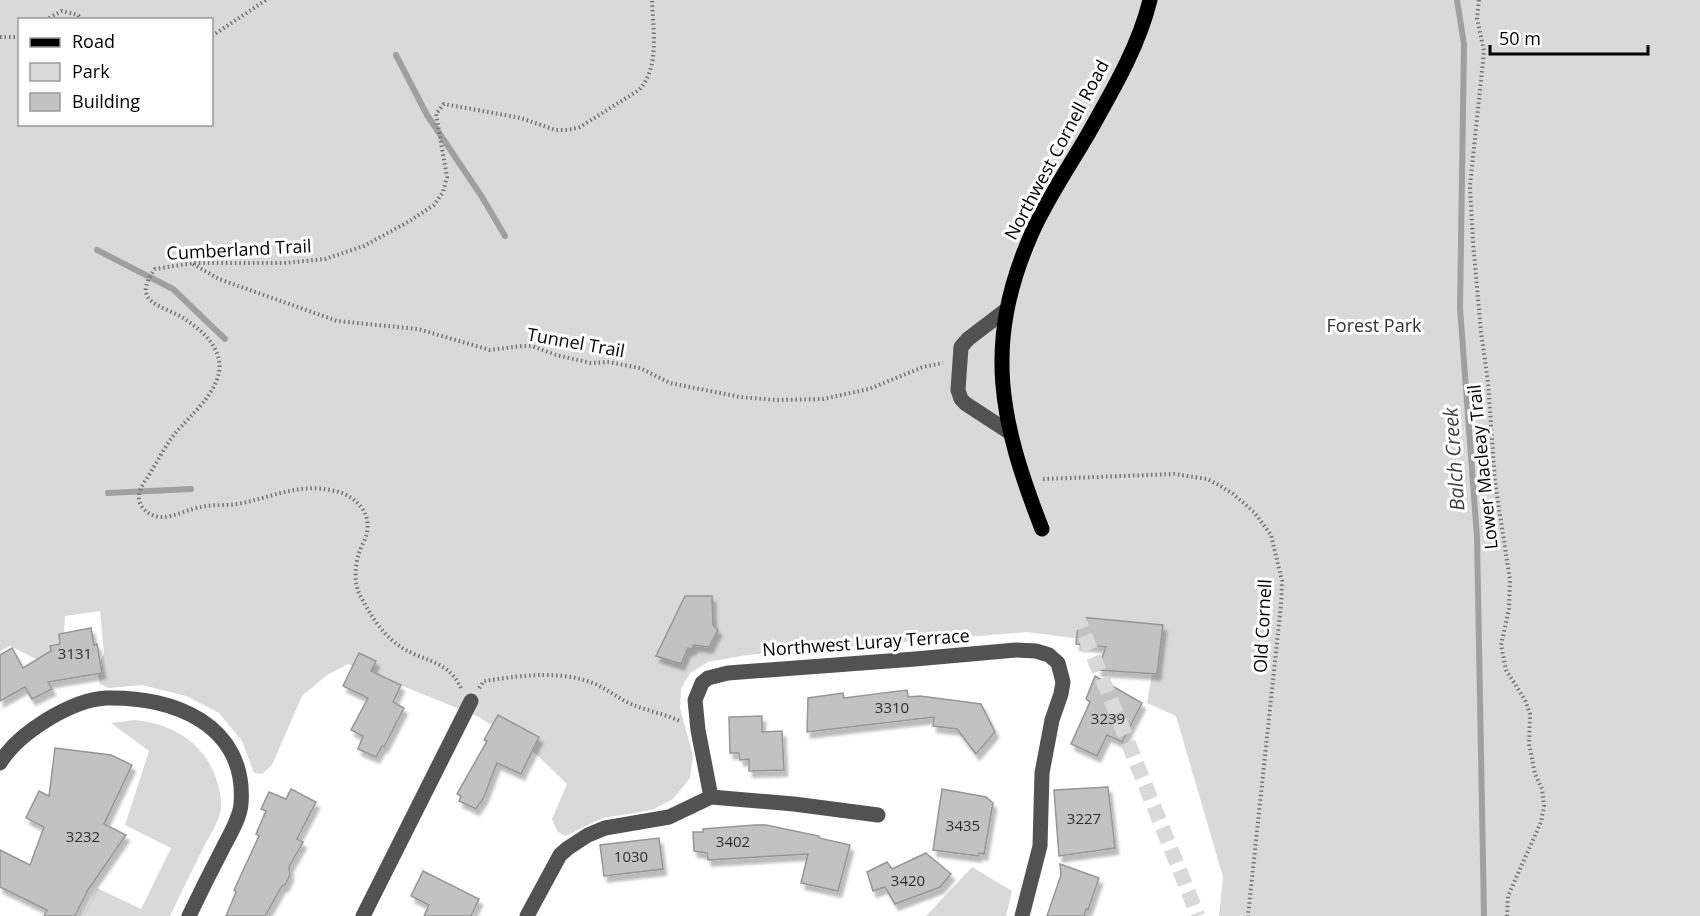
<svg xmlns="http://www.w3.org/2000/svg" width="1700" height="916" viewBox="0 0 1700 916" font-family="'Open Sans',sans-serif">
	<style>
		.green { fill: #d9d9d9; fill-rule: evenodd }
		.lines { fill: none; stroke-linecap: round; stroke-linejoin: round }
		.stream { stroke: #a0a0a0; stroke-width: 6 }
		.building { fill: #c2c2c2; stroke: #969696; stroke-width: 1.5; filter: url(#shadow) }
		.major-tunnel { stroke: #d9d9d9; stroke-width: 15; stroke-dasharray: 15 8; stroke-linecap: butt }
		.major-casing { stroke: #dbdbdb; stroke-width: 17 }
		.path { stroke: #747474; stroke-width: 4; stroke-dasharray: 1.5 3; stroke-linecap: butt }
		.minor { stroke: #525252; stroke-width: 15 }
		.major { stroke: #000; stroke-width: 15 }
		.labels { text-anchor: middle; stroke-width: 6; stroke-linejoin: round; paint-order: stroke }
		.number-label { font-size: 15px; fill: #303030 }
		.street-label { font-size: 18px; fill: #000; stroke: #fff }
		.park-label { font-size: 18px; fill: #303030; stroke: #fff }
		.water-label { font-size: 20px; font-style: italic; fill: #414141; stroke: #fff }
	</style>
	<defs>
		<filter id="shadow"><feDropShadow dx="3.5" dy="6" stdDeviation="1.5" flood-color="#0004"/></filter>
	</defs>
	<rect width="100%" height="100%" fill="#fff"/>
	<g class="green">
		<path d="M 0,0 L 1700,0 L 1700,916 L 1219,916 L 1223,877 L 1176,716 L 1147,703 L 1154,663 L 1118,644 L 1027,632 L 747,655 L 708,662 L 690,673 L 681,689 L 680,708 L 693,756 L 690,778 L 673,799 L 652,810 L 603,818 L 565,836 L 557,831 L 552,819 L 567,784 L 537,755 L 479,717 L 348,664 L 327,675 L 302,696 L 272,765 L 262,774 L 254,773 L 242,741 L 219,713 L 186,696 L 142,685 L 109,688 L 100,684 L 97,671 L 104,653 L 100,611 L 65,616 L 63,648 L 38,660 L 10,646 L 0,651 ZM 20,20 L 212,20 L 212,124 L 20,124 Z"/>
		<path d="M 135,720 C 173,724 205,743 217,781 C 220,791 223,804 220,813 C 217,824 210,836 204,846 C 193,869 181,893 170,916 L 83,916 L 97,888 L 141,909 L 171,848 L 125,825 L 149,751 L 111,723 Z"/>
		<polygon points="972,867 1012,891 1006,916 926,916"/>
	</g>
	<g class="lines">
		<g class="stream">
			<polyline points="1457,0 1464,44 1460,308 1477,537 1484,916"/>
			<polyline points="396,55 427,115 482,197 505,236"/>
			<polyline points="97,250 173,289 225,339"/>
			<polyline points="108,493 191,489"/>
		</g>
	</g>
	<g class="building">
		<polygon points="685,596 712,596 713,625 718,630 709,647 694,645 691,650 688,648 681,664 656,656"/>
		<polygon points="1079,617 1163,625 1157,674 1097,670 1106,647 1076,644"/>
		<polygon points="91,628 94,645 97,644 102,673 48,682 52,689 32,699 25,687 0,701 0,655 12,648 23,668 51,651 50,646 60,644 59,634"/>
		<polygon points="359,653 376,661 371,671 401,685 393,702 404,708 384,747 382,746 376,757 358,749 363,736 351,730 368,698 343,686"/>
		<polygon points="1095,676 1142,703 1122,742 1107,735 1097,756 1071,744 1090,702 1086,699"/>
		<polygon points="907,690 908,697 920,696 981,704 995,732 976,754 957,729 933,726 934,717 807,732 808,698 843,693 844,698"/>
		<polygon points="498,715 539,737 521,774 497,763 484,797 476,809 459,801 461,796 457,794 487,741 484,740"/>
		<polygon points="762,716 762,732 782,731 784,770 749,771 749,759 740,760 739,753 730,753 729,717"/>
		<polygon points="55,748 111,755 132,765 104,824 126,835 88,890 75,916 44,916 47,910 0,887 0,850 30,865 44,827 26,818 39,791 49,796"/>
		<polygon points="1108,787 1115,848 1059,856 1054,790"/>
		<polygon points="291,789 316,802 297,839 303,842 289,867 290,875 285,885 282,886 265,916 226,916 236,892 234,890 259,836 256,834 266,811 261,809 269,792 286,799"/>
		<polygon points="942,789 986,797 993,803 984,854 979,853 978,856 933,850"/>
		<polygon points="755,825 766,825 819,836 819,838 850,845 838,891 801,883 808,854 708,860 707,853 694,851 693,832 703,832 703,829"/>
		<polygon points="659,838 663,869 604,876 600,845"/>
		<polygon points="926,853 951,874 940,887 895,904 885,887 873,891 867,872 887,862 892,869"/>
		<polygon points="1060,864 1099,878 1088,910 1086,909 1084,916 1047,916 1061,875"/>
		<polygon points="423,871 479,899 471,916 424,916 429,905 411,896"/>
	</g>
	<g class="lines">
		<polyline class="major-tunnel" points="1042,529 1198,916"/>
		<defs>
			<path id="major" d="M 1042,529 C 1000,421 983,345 1031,235 C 1045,202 1069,167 1087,136 C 1111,93 1138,49 1150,0"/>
		</defs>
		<use href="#major" class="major-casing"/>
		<g class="path">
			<polyline points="1479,0 1477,18 1484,51 1470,186 1473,242 1481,332 1488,382 1495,482 1510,580 1509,609 1501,645 1506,670 1525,700 1530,714 1529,744 1535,774 1542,789 1544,806 1541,822 1508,896 1507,916"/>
			<polyline points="45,20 62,11 78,15 82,20"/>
			<polyline points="212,36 266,0"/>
			<polyline points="0,37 20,37"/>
			<polyline points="193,264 219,279 337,321 418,329 490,350 522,346 532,346 556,355 591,363 608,362 640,368 670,383 740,397 776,400 823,399 869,389 923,367 943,363"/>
			<polyline points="1043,479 1174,474 1207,479 1219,485 1233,494 1254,512 1271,535 1282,581 1281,605 1248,916"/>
			<path d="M 461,688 C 446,656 418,663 393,641 C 378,628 368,611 359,593 C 354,582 355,565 359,553 C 361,546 366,539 367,532 C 371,511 354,495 335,491 C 299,482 271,498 237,504 C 225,506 213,504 201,507 C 189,509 174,517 162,517 C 153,517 143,511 140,503 C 136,492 144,483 149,475 C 157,462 164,448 173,436 C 192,412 233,383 215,349 C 209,337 197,327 186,320 C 164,304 129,305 155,269 L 193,263 L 284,263 L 325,259 L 364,246 L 408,222 L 434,205 L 443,192 L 447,177 L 436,114 L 444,104 L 521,118 L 555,130 L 568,130 L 580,127 L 639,90 C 660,67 653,30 652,0"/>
			<path d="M 479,688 L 484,681 C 518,676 557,670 590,682 C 605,687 617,698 631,704 C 647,711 665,714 680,721"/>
		</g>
		<g class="minor">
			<polyline points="1006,310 968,339 961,347 958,390 961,399 966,404 1009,432"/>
			<path d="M 0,763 C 18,733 71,700 106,698 C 174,696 247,725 241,804 C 240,818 230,834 224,846 C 212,869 200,893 189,916"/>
			<polyline points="711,797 698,730 695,700 702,683 708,678 728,673 915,659 1016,650 1036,651 1049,655 1058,663 1063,682 1061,694 1052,720 1042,773 1040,846 1022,916"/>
			<polyline points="363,916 471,701"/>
			<polyline points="527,916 560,855 568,848 588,835 605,828 669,817 711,797 794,804 878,815"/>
		</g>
		<use href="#major" class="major"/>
	</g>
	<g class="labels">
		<g class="number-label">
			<text x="75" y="659">3131</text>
			<text x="892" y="713">3310</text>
			<text x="1108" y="724">3239</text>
			<text x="1084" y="824">3227</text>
			<text x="963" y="831">3435</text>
			<text x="83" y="842">3232</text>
			<text x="733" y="847">3402</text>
			<text x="631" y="862">1030</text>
			<text x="908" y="886">3420</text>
		</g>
		<g class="street-label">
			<text transform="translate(1057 150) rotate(-62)" y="6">Northwest Cornell Road</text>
			<text transform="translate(239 250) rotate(-3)" y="6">Cumberland Trail</text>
			<text transform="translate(576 343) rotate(10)" y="6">Tunnel Trail</text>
			<text transform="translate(1483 467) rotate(-96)" y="6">Lower Macleay Trail</text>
			<text transform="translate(1263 626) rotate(-87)" y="6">Old Cornell</text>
			<text transform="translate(866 643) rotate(-4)" y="6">Northwest Luray Terrace</text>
		</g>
		<g class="park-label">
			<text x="1374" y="332">Forest Park</text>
		</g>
		<g class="water-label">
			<text transform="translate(1454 459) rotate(-94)" y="7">Balch Creek</text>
		</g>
	</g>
	<rect x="18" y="18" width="195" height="108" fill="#ffffff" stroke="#999999" stroke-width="1.5"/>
	<rect x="30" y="38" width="30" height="9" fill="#000000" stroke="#999999" stroke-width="1.5"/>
	<text x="72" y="48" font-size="18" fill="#000000">Road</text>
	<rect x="30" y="63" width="30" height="18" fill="#d9d9d9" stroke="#999999" stroke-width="1.5"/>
	<text x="72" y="78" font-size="18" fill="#000000">Park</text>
	<rect x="30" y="93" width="30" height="18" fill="#c2c2c2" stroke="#999999" stroke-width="1.5"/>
	<text x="72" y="108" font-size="18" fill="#000000">Building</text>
	<path d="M1490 45v9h158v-9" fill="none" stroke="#000000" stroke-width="3"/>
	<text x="1499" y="45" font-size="18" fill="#000000" stroke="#ffffff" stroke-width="4.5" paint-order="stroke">50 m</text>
</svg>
